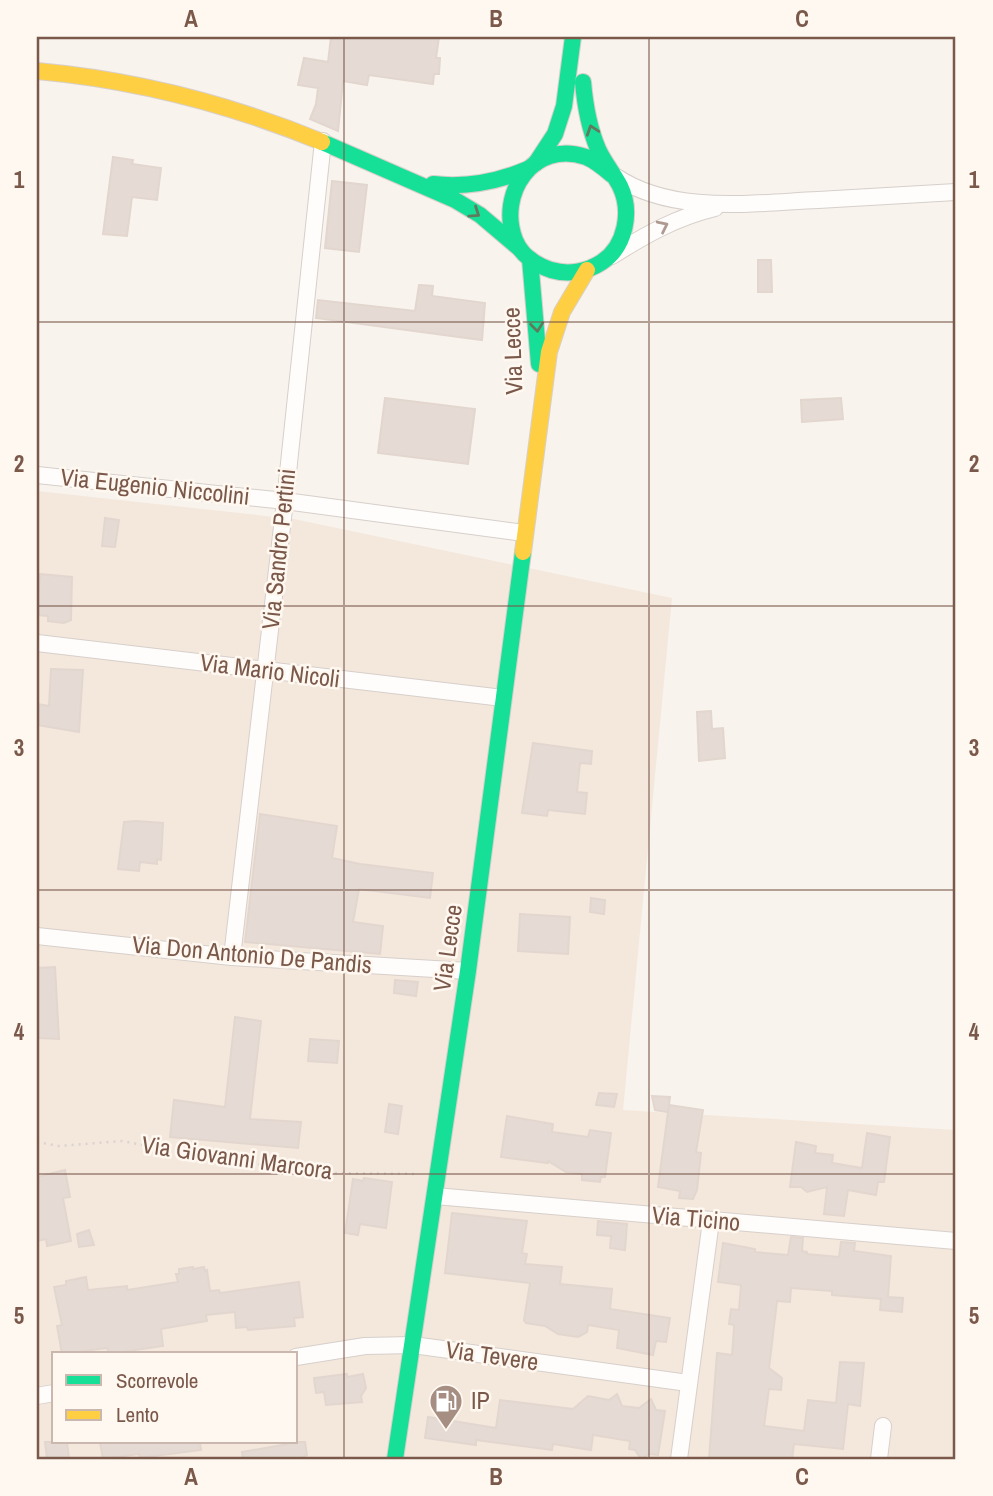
<svg xmlns="http://www.w3.org/2000/svg" width="993" height="1496" viewBox="0 0 993 1496" font-family="'Archivo Narrow',sans-serif">
	<style>
		.residential { fill: #f4e8dd; fill-rule: evenodd }
		.building { fill: #e5dbd4; stroke: #e2d6cf; stroke-width: 2 }
		.lines { fill: none; stroke-linecap: round; stroke-linejoin: round }
		.street-casing { stroke: #d7cfca; stroke-width: 18 }
		.fast-casing { stroke: #d8cfc9; stroke-width: 18 }
		.slow-casing { stroke: #d8cfc9; stroke-width: 18 }
		.path { stroke: #dcd2ce; stroke-width: 2.5; stroke-dasharray: 2 5; stroke-linecap: butt }
		.street { stroke: #fefdfc; stroke-width: 16 }
		.fast { stroke: #16e098; stroke-width: 16 }
		.slow { stroke: #ffcf43; stroke-width: 16 }
		.oneway { stroke: #617a5e }
		.oneway2 { stroke: #af9a91 }
		.grid { fill: none; stroke: #7a584a; stroke-width: 2; stroke-opacity: 0.55 }
		.labels { text-anchor: middle; stroke-width: 5; stroke-linejoin: round; paint-order: stroke }
		.street-label { font-size: 24px; fill: #7a584a; stroke: #fff8f0 }
		.poi-label { font-size: 24px; fill: #7a584a; stroke: #fff8f0; text-anchor: start }
		.neatline { fill: none; stroke: #7a584a; stroke-width: 2.5 }
		.grid-label { font-size: 23px; text-anchor: middle; font-weight: bold; fill: #7a584a }
	</style>
	<rect width="100%" height="100%" fill="#f8f3ed"/>
	<path class="residential" d="M 37,491 L 294,519 L 672,598 L 623,1110 L 956,1130 L 956,1459 L 37,1459 ZM 54,1354 L 296,1354 L 296,1442 L 54,1442 Z"/>
	<g class="building">
		<polygon points="331,37 439,37 436,58 440,58 439,74 434,74 433,84 369,75 367,85 343,81 338,131 310,119 316,104 318,88 298,85 304,58 328,62"/>
		<polygon points="113,157 133,160 132,164 161,168 157,200 132,197 127,236 103,234"/>
		<polygon points="332,181 367,185 359,252 325,248"/>
		<polygon points="758,260 771,260 772,292 758,292"/>
		<polygon points="419,285 433,286 432,296 485,303 482,340 316,318 318,300 415,311"/>
		<polygon points="385,398 475,409 468,464 378,453"/>
		<polygon points="841,398 843,419 802,422 801,400"/>
		<polygon points="105,518 119,520 115,547 102,546"/>
		<polygon points="40,574 72,577 71,620 64,623 48,621 48,616 37,615"/>
		<polygon points="51,669 83,670 79,732 37,725 37,704 49,706"/>
		<polygon points="711,711 712,729 723,728 725,758 699,761 697,712"/>
		<polygon points="533,743 592,751 591,764 580,763 577,792 587,793 585,814 548,810 547,816 522,813"/>
		<polygon points="260,814 337,826 332,858 360,864 433,873 430,898 359,889 353,922 383,926 380,954 245,942"/>
		<polygon points="136,821 163,823 161,860 157,859 157,864 140,862 139,871 118,869 124,822"/>
		<polygon points="591,898 605,900 604,914 590,912"/>
		<polygon points="520,914 570,917 568,954 518,951"/>
		<polygon points="55,967 59,1039 37,1038 37,968"/>
		<polygon points="395,980 418,982 416,996 394,993"/>
		<polygon points="235,1017 261,1021 250,1119 301,1122 298,1148 170,1137 174,1100 225,1107"/>
		<polygon points="310,1039 339,1041 337,1063 308,1061"/>
		<polygon points="599,1093 617,1094 614,1107 596,1105"/>
		<polygon points="652,1096 670,1097 668,1112 655,1110"/>
		<polygon points="389,1104 402,1106 398,1134 385,1132"/>
		<polygon points="669,1105 703,1110 696,1152 701,1153 697,1190 693,1199 679,1198 680,1191 658,1187"/>
		<polygon points="507,1116 553,1124 552,1132 588,1137 590,1130 611,1133 605,1177 601,1177 600,1182 582,1180 582,1174 566,1172 548,1161 548,1163 501,1157"/>
		<polygon points="867,1133 890,1137 884,1182 878,1182 876,1195 848,1190 844,1216 824,1214 827,1187 807,1192 801,1187 790,1187 796,1142 816,1146 815,1153 833,1155 832,1163 862,1168"/>
		<polygon points="65,1170 70,1197 63,1198 71,1241 47,1246 46,1239 37,1241 37,1177"/>
		<polygon points="364,1178 392,1182 386,1228 360,1224 358,1235 345,1233 353,1179 363,1181"/>
		<polygon points="452,1213 527,1221 522,1253 527,1254 525,1264 562,1267 560,1284 612,1289 610,1309 670,1318 666,1342 656,1341 653,1355 617,1348 619,1330 588,1325 587,1332 578,1337 558,1334 545,1326 526,1323 524,1320 530,1283 445,1273"/>
		<polygon points="598,1221 627,1224 625,1250 610,1248 611,1236 597,1235"/>
		<polygon points="89,1230 94,1245 79,1247 77,1234"/>
		<polygon points="791,1237 803,1238 802,1251 807,1252 807,1254 839,1257 841,1242 855,1243 854,1251 891,1256 888,1297 903,1298 902,1312 880,1310 881,1299 832,1295 832,1291 791,1288 790,1302 777,1301 769,1368 782,1378 781,1390 769,1389 764,1426 804,1431 808,1400 836,1403 840,1362 864,1363 860,1406 848,1404 843,1449 794,1444 792,1459 709,1459 717,1353 732,1355 734,1328 734,1325 729,1324 731,1309 739,1310 741,1285 718,1282 723,1243 755,1249 755,1252 788,1255"/>
		<polygon points="193,1267 193,1269 204,1267 205,1271 207,1270 210,1291 219,1290 220,1293 299,1282 303,1317 294,1318 295,1326 248,1330 247,1327 236,1328 235,1312 206,1315 207,1321 161,1329 163,1346 109,1354 107,1348 62,1354 57,1326 62,1325 54,1287 66,1285 66,1281 86,1277 88,1290 127,1286 127,1290 178,1282 176,1274 179,1274 179,1269"/>
		<polygon points="347,1374 347,1377 363,1374 366,1388 361,1396 362,1402 326,1405 324,1392 316,1393 314,1378"/>
		<polygon points="617,1394 622,1406 639,1408 651,1399 656,1410 665,1411 658,1455 649,1454 641,1459 635,1450 629,1449 630,1441 593,1435 591,1450 553,1444 552,1450 476,1440 476,1445 425,1438 428,1417 496,1428 500,1400 573,1409 588,1396 609,1400"/>
		<polygon points="45,1442 67,1442 69,1459 47,1459"/>
		<polygon points="100,1442 200,1442 201,1450 140,1458 139,1454 103,1459"/>
		<polygon points="288,1442 305,1442 307,1455 299,1459 243,1459 242,1452 288,1444"/>
	</g>
	<g class="lines">
		<defs>
			<g id="street">
				<path d="M 615,176 C 672,215 752,203 818,200 C 864,197 910,195 956,192"/>
				<path d="M 612,256 C 645,235 677,217 715,208"/>
				<polyline points="37,475 285,501 524,533"/>
				<polyline points="37,643 503,698"/>
				<polyline points="37,936 232,957 468,971"/>
				<polyline points="232,957 285,501 323,141"/>
				<polyline points="435,1196 956,1241"/>
				<polyline points="296,1357 365,1346 413,1345 688,1383"/>
				<polyline points="37,1396 54,1393"/>
				<polyline points="679,1459 711,1221"/>
				<polyline points="879,1459 883,1426"/>
			</g>
			<g id="fast">
				<path d="M 583,82 C 585,105 589,128 598,149 C 604,162 613,173 620,186 C 632,211 626,246 602,262 C 587,272 568,275 551,270 C 536,265 521,255 515,240 C 497,194 533,139 586,157 C 596,161 604,168 612,175"/>
				<polyline points="322,142 455,200 480,215 519,248"/>
				<polyline points="536,163 555,134 564,106 573,37"/>
				<path d="M 433,184 C 467,188 497,182 528,169"/>
				<polyline points="530,259 539,364"/>
				<polyline points="395,1459 468,971 523,552"/>
			</g>
			<g id="slow">
				<path d="M 37,71 C 136,80 230,104 322,142"/>
				<polyline points="523,552 549,352 562,312 587,270"/>
			</g>
		</defs>
		<use href="#street" class="street-casing"/>
		<use href="#fast" class="fast-casing"/>
		<use href="#slow" class="slow-casing"/>
		<polyline class="path" points="37,1142 59,1146 122,1141 222,1160 335,1173 418,1174"/>
		<use href="#street" class="street"/>
		<use href="#fast" class="fast"/>
		<use href="#slow" class="slow"/>
	</g>
	<defs><path id="oneway-chevron" d="M-2-3.5L2.5 0L-2 3.5" fill="none" stroke-width="1.6" stroke-linecap="round" stroke-linejoin="round" transform="scale(1.75)"/></defs>
	<g class="oneway">
		<use href="#oneway-chevron" transform="translate(592 130) rotate(-108)"/>
		<use href="#oneway-chevron" transform="translate(475 213) rotate(34)"/>
		<use href="#oneway-chevron" transform="translate(537 327) rotate(84)"/>
	</g>
	<use class="oneway2" href="#oneway-chevron" transform="translate(663 226) rotate(-26)"/>
	<path class="grid" d="M 344,37 L 344,1459M 649,37 L 649,1459M 37,322 L 956,322M 37,606 L 956,606M 37,890 L 956,890M 37,1174 L 956,1174"/>
	<defs>
		<symbol id="fuel-pin" viewBox="-11 -11 22 30"><path d="M0 17L-7.5 6A9.5 9.5 0 1 1 7.5 6Z" fill="#a68e83" stroke="#fff8f0"/><path d="M-5.5-6h7V0h2V4h1.3V-2.5L3-4.5l.8-.8L6-3V5H2.5V1h-1V6h-7ZM-4.2-4.7v3.2H.2V-4.7Z" fill="#fff"/></symbol>
	</defs>
	<g fill-rule="evenodd">
		<use href="#fuel-pin" x="427" y="1382" width="38" height="52"/>
	</g>
	<g class="labels">
		<g class="street-label">
			<text transform="translate(513 351) rotate(-92)" y="8">Via Lecce</text>
			<text transform="translate(155 487) rotate(6)" y="8">Via Eugenio Niccolini</text>
			<text transform="translate(279 549) rotate(-84)" y="8">Via Sandro Pertini</text>
			<text transform="translate(270 671) rotate(7)" y="8">Via Mario Nicoli</text>
			<text transform="translate(448 948) rotate(-82)" y="8">Via Lecce</text>
			<text transform="translate(252 955) rotate(5)" y="8">Via Don Antonio De Pandis</text>
			<text transform="translate(237 1158) rotate(8)" y="8">Via Giovanni Marcora</text>
			<text transform="translate(696 1219) rotate(5)" y="8">Via Ticino</text>
			<text transform="translate(492 1356) rotate(8)" y="8">Via Tevere</text>
		</g>
		<g class="poi-label">
			<text x="471" y="1409">IP</text>
		</g>
	</g>
	<rect width="993" height="1496" fill="none" stroke="#fff8f0" stroke-width="77"/>
	<rect x="52" y="1352" width="245" height="91" fill="#fff8f0" stroke="#cab8ae" stroke-width="2"/>
	<rect x="66" y="1375" width="35" height="10" fill="#16e098" stroke="#cab8ae" stroke-width="2"/>
	<text x="116" y="1388" font-size="21" fill="#7a584a">Scorrevole</text>
	<rect x="66" y="1410" width="35" height="10" fill="#ffcf43" stroke="#cab8ae" stroke-width="2"/>
	<text x="116" y="1422" font-size="21" fill="#7a584a">Lento</text>
	<rect x="38" y="38" width="916" height="1420" class="neatline"/>
	<g class="grid-label">
		<text x="191" y="27">A</text>
		<text x="496" y="27">B</text>
		<text x="802" y="27">C</text>
		<text x="19" y="188">1</text>
		<text x="974" y="188">1</text>
		<text x="19" y="472">2</text>
		<text x="974" y="472">2</text>
		<text x="19" y="756">3</text>
		<text x="974" y="756">3</text>
		<text x="19" y="1040">4</text>
		<text x="974" y="1040">4</text>
		<text x="19" y="1324">5</text>
		<text x="974" y="1324">5</text>
		<text x="191" y="1485">A</text>
		<text x="496" y="1485">B</text>
		<text x="802" y="1485">C</text>
	</g>
</svg>
